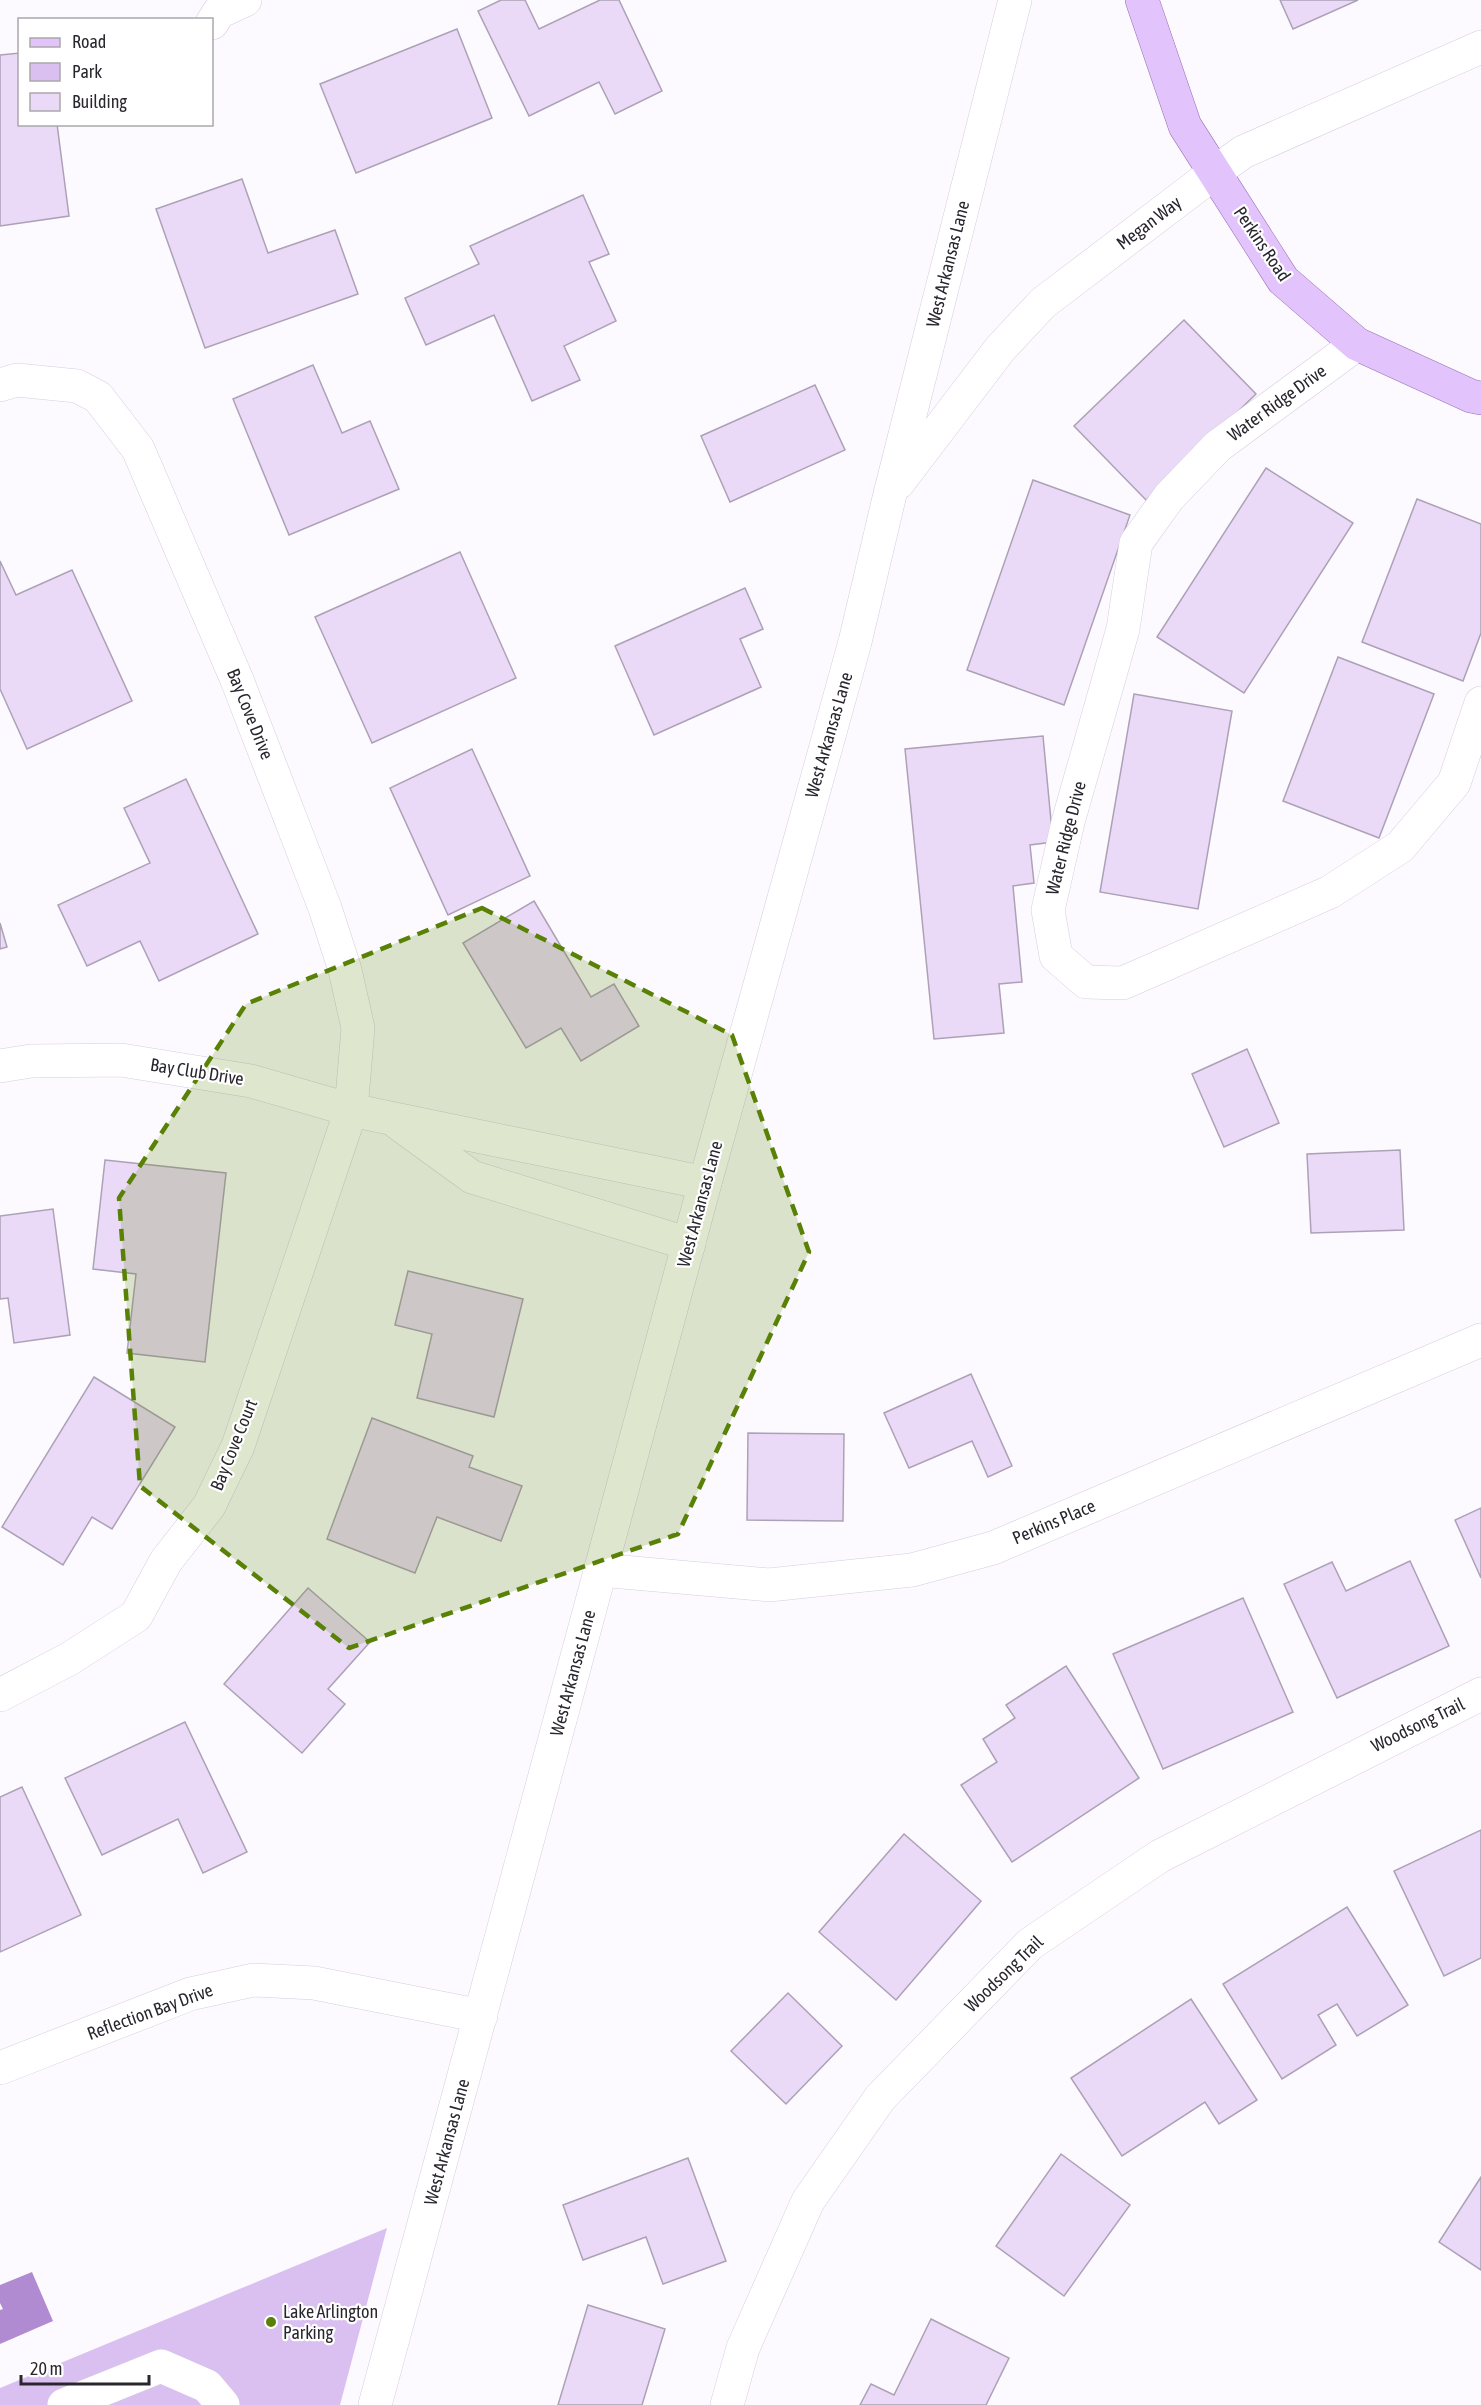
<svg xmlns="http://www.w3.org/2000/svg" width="1481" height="2405" viewBox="0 0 1481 2405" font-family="'Asap Condensed',sans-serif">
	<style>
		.green { fill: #dac0f1 }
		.water { fill: #b18bd1 }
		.building { fill: #eadaf8; stroke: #aca1b6; stroke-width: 1.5 }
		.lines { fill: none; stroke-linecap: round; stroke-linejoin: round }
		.minor-casing { stroke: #d7cce2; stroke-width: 34 }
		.major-casing { stroke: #9572b3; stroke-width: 34 }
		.minor { stroke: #fff; stroke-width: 33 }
		.major { stroke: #e2c3fc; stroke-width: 33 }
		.marked { fill: #588105; fill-opacity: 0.2; stroke: #588105; stroke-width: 4.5; stroke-dasharray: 12 8; stroke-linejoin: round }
		.poi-dot { fill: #588105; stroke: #fff; stroke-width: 2 }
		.labels { text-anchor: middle; stroke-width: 4.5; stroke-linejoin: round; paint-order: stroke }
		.street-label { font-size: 18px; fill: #2a262e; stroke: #fff }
		.poi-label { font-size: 18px; fill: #2a262e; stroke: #fff; text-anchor: start }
	</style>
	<rect width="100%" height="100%" fill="#fcfafe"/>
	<polygon class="green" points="387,2228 340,2405 0,2405 0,2388"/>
	<polygon class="water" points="32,2272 53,2321 0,2344 0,2310 3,2309 0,2303 0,2285"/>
	<g class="building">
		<polygon points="501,0 525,0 539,29 600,0 619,0 662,91 615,114 599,82 529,116 478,11"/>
		<polygon points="1280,0 1358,0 1293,29"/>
		<polygon points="457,29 492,118 356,173 320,84"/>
		<polygon points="20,53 20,124 57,124 69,216 0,226 0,55"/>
		<polygon points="242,179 268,253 335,230 358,294 205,348 156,209"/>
		<polygon points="583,195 609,254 589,262 616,321 564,346 580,380 532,401 494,315 426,345 405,298 479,264 470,246"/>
		<polygon points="1184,320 1256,394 1146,500 1074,426"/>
		<polygon points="313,365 342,433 370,421 399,489 289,535 233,399"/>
		<polygon points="815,385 845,450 730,502 701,436"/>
		<polygon points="1266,468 1353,523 1244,693 1157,637"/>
		<polygon points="1033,480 1130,515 1064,705 967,670"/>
		<polygon points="1417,499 1481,524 1481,633 1463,681 1362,642"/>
		<polygon points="460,552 516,678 372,743 315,617"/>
		<polygon points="0,561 16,595 72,570 132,701 27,749 0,689"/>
		<polygon points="745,588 763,629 740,639 761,687 654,735 615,646"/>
		<polygon points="1338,657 1434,694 1379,838 1283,801"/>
		<polygon points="1134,694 1232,711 1198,909 1100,892"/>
		<polygon points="1043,736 1053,842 1030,845 1034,883 1013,886 1022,982 999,984 1004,1033 934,1039 905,749"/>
		<polygon points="472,749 530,876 448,915 390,788"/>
		<polygon points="186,779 258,934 159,981 140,941 87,966 58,905 150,863 124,808"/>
		<polygon points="534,901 591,997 614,984 639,1026 581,1061 561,1028 526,1048 463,943"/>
		<polygon points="0,923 7,947 0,949"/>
		<polygon points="1247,1049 1279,1123 1224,1147 1192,1074"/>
		<polygon points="1400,1150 1404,1230 1311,1233 1307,1154"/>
		<polygon points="105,1160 226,1173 205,1362 127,1353 136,1274 93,1269"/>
		<polygon points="53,1209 70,1335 14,1343 8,1298 0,1299 0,1216"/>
		<polygon points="408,1271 523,1299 494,1417 417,1398 432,1334 395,1325"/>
		<polygon points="971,1374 1012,1466 988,1477 972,1441 909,1468 884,1413"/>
		<polygon points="94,1377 175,1427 112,1529 92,1517 63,1565 2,1527"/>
		<polygon points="372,1418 473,1456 469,1467 522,1486 501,1541 437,1517 415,1573 327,1539"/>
		<polygon points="748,1433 844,1434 843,1521 747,1520"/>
		<polygon points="1481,1508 1481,1578 1455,1520"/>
		<polygon points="1410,1561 1449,1646 1337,1698 1284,1584 1332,1562 1346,1591"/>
		<polygon points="308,1588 370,1642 328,1689 345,1704 302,1753 224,1684"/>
		<polygon points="1243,1598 1293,1712 1163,1769 1113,1654"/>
		<polygon points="1066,1666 1139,1778 1012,1862 961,1785 997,1762 983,1739 1015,1718 1006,1705"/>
		<polygon points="185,1722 247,1852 203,1873 178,1819 102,1855 65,1778"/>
		<polygon points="22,1787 81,1915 0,1952 0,1797"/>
		<polygon points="1481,1830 1481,1958 1444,1976 1394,1871"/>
		<polygon points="904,1834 981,1901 896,2000 819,1932"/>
		<polygon points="1347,1907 1408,2005 1357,2036 1337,2004 1318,2015 1336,2045 1282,2079 1223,1984"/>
		<polygon points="788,1993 842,2046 786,2104 731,2051"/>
		<polygon points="1191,1999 1257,2100 1219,2124 1205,2102 1122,2156 1071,2078"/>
		<polygon points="1061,2154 1130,2205 1064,2296 996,2246"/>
		<polygon points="688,2158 726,2261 663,2284 646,2237 583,2260 563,2205"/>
		<polygon points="1481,2177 1481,2270 1439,2242"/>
		<polygon points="588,2305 665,2329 642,2405 558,2405"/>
		<polygon points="931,2319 1009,2358 986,2405 860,2405 871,2384 894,2395"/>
	</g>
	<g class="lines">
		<defs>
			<g id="minor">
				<polyline points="212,23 219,12 245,0"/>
				<polyline points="1357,344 1218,446 1169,497 1136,543 1123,629 1068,822 1048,910 1056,956 1086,982 1123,983 1330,892 1400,847 1454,783 1481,703"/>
				<polyline points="0,385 17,380 77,386 98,397 138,449 237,680 325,908 345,970 358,1028 351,1110 238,1446 209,1506 166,1561 136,1616 69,1659 0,1695"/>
				<polyline points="898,483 1000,349 1043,303 1214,173 1243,152 1481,47"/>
				<polyline points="0,1066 31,1061 121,1060 251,1081 351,1110 705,1183"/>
				<polyline points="399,1124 472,1177 689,1244"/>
				<polyline points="600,1570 769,1585 912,1570 993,1548 1481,1340"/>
				<polyline points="0,2068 190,1994 253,1980 314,1983 481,2016"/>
				<polyline points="64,2405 161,2366 207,2386 223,2405"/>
				<polyline points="375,2405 705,1183 855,642 890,494 1015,0"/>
				<polyline points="727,2405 743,2348 808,2201 880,2098 1030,1944 1160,1856 1481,1694"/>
			</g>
			<polyline id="major" points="1142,0 1185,126 1283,280 1357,344 1471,396 1481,398"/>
		</defs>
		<use href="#minor" class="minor-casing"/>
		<use href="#major" class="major-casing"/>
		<use href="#minor" class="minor"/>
		<use href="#major" class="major"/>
	</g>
	<path class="marked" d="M 482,908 L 732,1035 L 809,1252 L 678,1534 L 349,1648 L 140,1486 L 119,1198 L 246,1004 Z"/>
	<circle class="poi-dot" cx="271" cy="2322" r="6"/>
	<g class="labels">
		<g class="street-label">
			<text transform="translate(1149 223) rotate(-37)" y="6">Megan Way</text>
			<text transform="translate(1262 244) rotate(56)" y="6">Perkins Road</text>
			<text transform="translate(948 264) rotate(-76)" y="6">West Arkansas Lane</text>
			<text transform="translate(1277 403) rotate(-36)" y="6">Water Ridge Drive</text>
			<text transform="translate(250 714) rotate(68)" y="6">Bay Cove Drive</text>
			<text transform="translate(829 735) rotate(-74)" y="6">West Arkansas Lane</text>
			<text transform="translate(1066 838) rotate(-76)" y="6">Water Ridge Drive</text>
			<text transform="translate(197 1072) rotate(9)" y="6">Bay Club Drive</text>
			<text transform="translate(700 1204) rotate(-75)" y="6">West Arkansas Lane</text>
			<text transform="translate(234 1445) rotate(-68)" y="6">Bay Cove Court</text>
			<text transform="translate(1054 1522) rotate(-23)" y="6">Perkins Place</text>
			<text transform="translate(573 1673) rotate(-75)" y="6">West Arkansas Lane</text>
			<text transform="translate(1418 1725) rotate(-26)" y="6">Woodsong Trail</text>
			<text transform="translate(1004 1974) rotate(-44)" y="6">Woodsong Trail</text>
			<text transform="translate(150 2012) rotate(-20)" y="6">Reflection Bay Drive</text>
			<text transform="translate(447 2142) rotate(-75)" y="6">West Arkansas Lane</text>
		</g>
		<g class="poi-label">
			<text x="283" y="2318">Lake Arlington<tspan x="283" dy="21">Parking</tspan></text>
		</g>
	</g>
	<rect x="18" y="18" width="195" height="108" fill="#ffffff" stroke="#aaa8ab" stroke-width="1.5"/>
	<rect x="30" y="38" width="30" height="9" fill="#e2c3fc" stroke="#aaa8ab" stroke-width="1.5"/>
	<text x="72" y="48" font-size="18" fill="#2a262e">Road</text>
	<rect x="30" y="63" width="30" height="18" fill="#dac0f1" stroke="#aaa8ab" stroke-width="1.5"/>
	<text x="72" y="78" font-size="18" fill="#2a262e">Park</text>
	<rect x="30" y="93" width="30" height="18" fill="#eadaf8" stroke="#aaa8ab" stroke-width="1.5"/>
	<text x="72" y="108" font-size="18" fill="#2a262e">Building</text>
	<path d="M21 2375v9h128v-9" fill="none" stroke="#2a262e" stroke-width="3"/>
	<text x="30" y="2375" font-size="18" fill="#2a262e" stroke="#ffffff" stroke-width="4.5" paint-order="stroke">20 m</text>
</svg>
